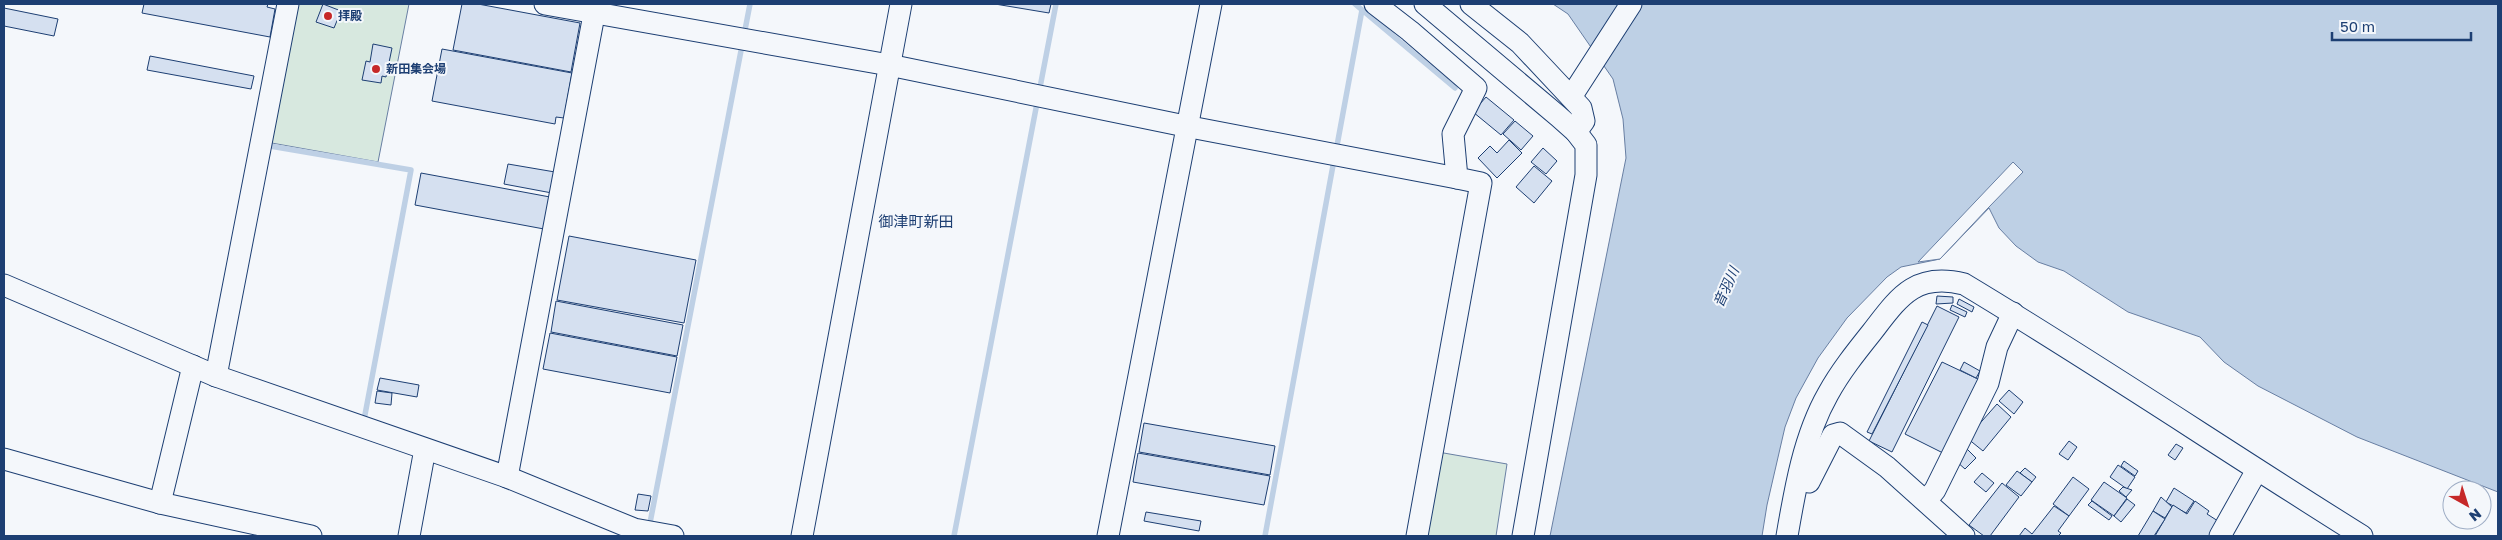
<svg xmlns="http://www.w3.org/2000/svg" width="2502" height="540" viewBox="0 0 2502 540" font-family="'Golos Text','Noto Sans JP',sans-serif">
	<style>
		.green { fill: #d7e8df; stroke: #687fa3 }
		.water { fill: #bed0e5; stroke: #687fa3 }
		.pier { fill: #f4f7fb; stroke: #687fa3 }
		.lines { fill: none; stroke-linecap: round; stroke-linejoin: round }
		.stream { stroke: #bed0e5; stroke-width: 5.5 }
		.building { fill: #d5e0f0; stroke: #1d3f73 }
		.minor-casing { stroke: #1d3f73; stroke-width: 23 }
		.minor { stroke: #f4f7fb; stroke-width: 21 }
		.poi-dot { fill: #c62828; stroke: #f4f7fb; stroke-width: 2 }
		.labels { text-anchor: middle; stroke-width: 4; stroke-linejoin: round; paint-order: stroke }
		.poi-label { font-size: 12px; font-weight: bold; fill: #1d3f73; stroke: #f4f7fb; text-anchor: start }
		.water-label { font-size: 14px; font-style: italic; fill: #1d3f73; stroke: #f4f7fb }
		.quarter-label { font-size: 15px; fill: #1d3f73; stroke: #f4f7fb }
	</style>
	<rect width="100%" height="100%" fill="#f4f7fb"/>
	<g class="green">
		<polygon points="293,4 409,4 378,162 266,142"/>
		<polygon points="1438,452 1507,464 1496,536 1423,536"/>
	</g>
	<polygon class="water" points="1553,4 2498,4 2498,492 2357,437 2258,386 2224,362 2200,337 2128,312 2064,271 2038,262 2016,246 1999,228 1989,208 1940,259 1901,267 1887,277 1847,318 1818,358 1796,398 1785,427 1767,505 1762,536 1550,536 1626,158 1623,119 1613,79 1568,14"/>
	<polygon class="pier" points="2013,162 2023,172 1989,207 1940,259 1918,262"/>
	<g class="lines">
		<g class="stream">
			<polyline points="1355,4 1455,88"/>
			<polyline points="270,146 411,170 364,420"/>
			<polyline points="1336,151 1362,10"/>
			<polyline points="650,523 750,4"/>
			<polyline points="954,536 1056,4"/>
			<polyline points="1265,536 1334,160"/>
		</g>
	</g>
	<g class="building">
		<polygon points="144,4 268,4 267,7 275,9 270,37 142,13"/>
		<polygon points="323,4 341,11 334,28 316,22"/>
		<polygon points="462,4 478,4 580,23 571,72 453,50"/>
		<polygon points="995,4 1051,4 1049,13"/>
		<polygon points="4,8 58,19 54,36 4,26"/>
		<polygon points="373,44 392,48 386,77 382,76 381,83 362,80 366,61 370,62"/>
		<polygon points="442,49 572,73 564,118 556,117 555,124 432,101"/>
		<polygon points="150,56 254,76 251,89 147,70"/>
		<polygon points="1486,97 1514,120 1501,135 1473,112"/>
		<polygon points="1515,121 1533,136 1521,150 1503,134"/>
		<polygon points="1509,140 1522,153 1497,178 1478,158 1490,146 1497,153"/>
		<polygon points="1543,148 1557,161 1546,174 1531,162"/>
		<polygon points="508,164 555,172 552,193 504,184"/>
		<polygon points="1534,166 1552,181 1534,203 1516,187"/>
		<polygon points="421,173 550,197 544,229 415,205"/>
		<polygon points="569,236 696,260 684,323 557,300"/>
		<polygon points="1937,296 1953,297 1953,303 1936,304"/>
		<polygon points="1959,299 1974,307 1972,312 1957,304"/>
		<polygon points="556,301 683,325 677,356 551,332"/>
		<polygon points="1952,305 1967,312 1965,317 1950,310"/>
		<polygon points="1937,306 1959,317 1892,452 1869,441"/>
		<polygon points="1922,322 1928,325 1872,434 1867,432"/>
		<polygon points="550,333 677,357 670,393 543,369"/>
		<polygon points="1942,362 1980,380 1943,453 1905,434"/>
		<polygon points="1964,362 1980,371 1976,378 1960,370"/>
		<polygon points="380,378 419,385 417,397 377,390"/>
		<polygon points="2009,390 2023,402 2014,414 1999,401"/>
		<polygon points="377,391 392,393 391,405 375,403"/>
		<polygon points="1997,404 2011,417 1983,451 1967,438"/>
		<polygon points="1144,423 1275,446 1270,475 1139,452"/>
		<polygon points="2069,441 2077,447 2068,460 2059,454"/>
		<polygon points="2176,444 2183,448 2175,460 2168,455"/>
		<polygon points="1967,449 1976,458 1965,469 1956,461"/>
		<polygon points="1138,453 1270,476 1264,505 1133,482"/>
		<polygon points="2124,461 2138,471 2135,476 2121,466"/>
		<polygon points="2118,465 2135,477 2127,489 2110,477"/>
		<polygon points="2025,468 2036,477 2032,482 2020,473"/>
		<polygon points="2017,471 2032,482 2021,496 2006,485"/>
		<polygon points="1982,473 1994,483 1986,492 1974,482"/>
		<polygon points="2073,477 2089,489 2069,516 2053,504"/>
		<polygon points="2104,482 2127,498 2114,516 2091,500"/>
		<polygon points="2002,483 2019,497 1990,536 1984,536 1969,525"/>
		<polygon points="2123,487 2132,490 2126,497 2119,491"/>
		<polygon points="2174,488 2194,501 2186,513 2166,502"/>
		<polygon points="638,494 651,496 648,511 635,510"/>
		<polygon points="2161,497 2172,507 2165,518 2153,511"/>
		<polygon points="2127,499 2135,505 2121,522 2114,516"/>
		<polygon points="2092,501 2112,516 2109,520 2088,505"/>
		<polygon points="2195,501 2209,511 2207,514 2218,521 2210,536 2155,536 2173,505 2187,514"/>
		<polygon points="2054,506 2069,516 2058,531 2061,533 2058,536 2019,536 2025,528 2032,534"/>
		<polygon points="2153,511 2165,519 2154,536 2138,536"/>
		<polygon points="1146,512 1201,521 1199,531 1144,521"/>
	</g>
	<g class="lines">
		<defs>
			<g id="minor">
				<polyline points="545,4 889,65 1185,126 1457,178"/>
				<polyline points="1375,4 1410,31 1476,88 1453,134 1457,178 1481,183 1417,536"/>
				<polyline points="1425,4 1558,116 1576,132 1586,145 1586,175 1523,536"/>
				<polyline points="1471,4 1520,43 1581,108 1584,121 1576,132"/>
				<polyline points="1571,97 1631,4"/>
				<polyline points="4,285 216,376 507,477 634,529 673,536"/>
				<polyline points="216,376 288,4"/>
				<polyline points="4,459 160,503 311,536"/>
				<polyline points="507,477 596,4"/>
				<polyline points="1809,482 1833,435 1840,433 1887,467 1964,536"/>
				<polyline points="1926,501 1935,490 1988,383 1997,347 2013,313"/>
				<polyline points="160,503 193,366"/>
				<polyline points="409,536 425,449"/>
				<polyline points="802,536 901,4"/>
				<polyline points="1108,536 1211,4"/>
				<path d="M 1787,536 C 1795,489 1804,436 1828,394 C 1840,372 1856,352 1872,332 C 1899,297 1915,272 1964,284 C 2099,365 2229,453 2362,536"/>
				<polyline points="2220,536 2257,470"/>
			</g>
		</defs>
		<use href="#minor" class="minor-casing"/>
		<use href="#minor" class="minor"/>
	</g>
	<g class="poi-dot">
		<circle cx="328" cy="16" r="5"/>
		<circle cx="376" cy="69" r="5"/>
	</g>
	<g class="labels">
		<g class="poi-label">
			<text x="338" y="20">拝殿</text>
			<text x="386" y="73">新田集会場</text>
		</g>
		<g class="water-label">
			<text transform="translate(1726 287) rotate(-66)" y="5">音羽川</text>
		</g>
		<g class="quarter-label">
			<text x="916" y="227">御津町新田</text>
		</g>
	</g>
	<rect width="2502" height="540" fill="none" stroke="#1d3f73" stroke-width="10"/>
	<g transform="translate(2467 505) rotate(141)"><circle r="24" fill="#f4f7fb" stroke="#9eadc5"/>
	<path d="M0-4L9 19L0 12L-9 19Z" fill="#c62828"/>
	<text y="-8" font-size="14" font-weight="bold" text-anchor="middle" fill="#1d3f73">N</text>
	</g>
	<path d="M2332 32v8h139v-8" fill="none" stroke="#1d3f73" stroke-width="2.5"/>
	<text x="2340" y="32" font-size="15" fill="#1d3f73" stroke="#f4f7fb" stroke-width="4" paint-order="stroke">50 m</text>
</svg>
